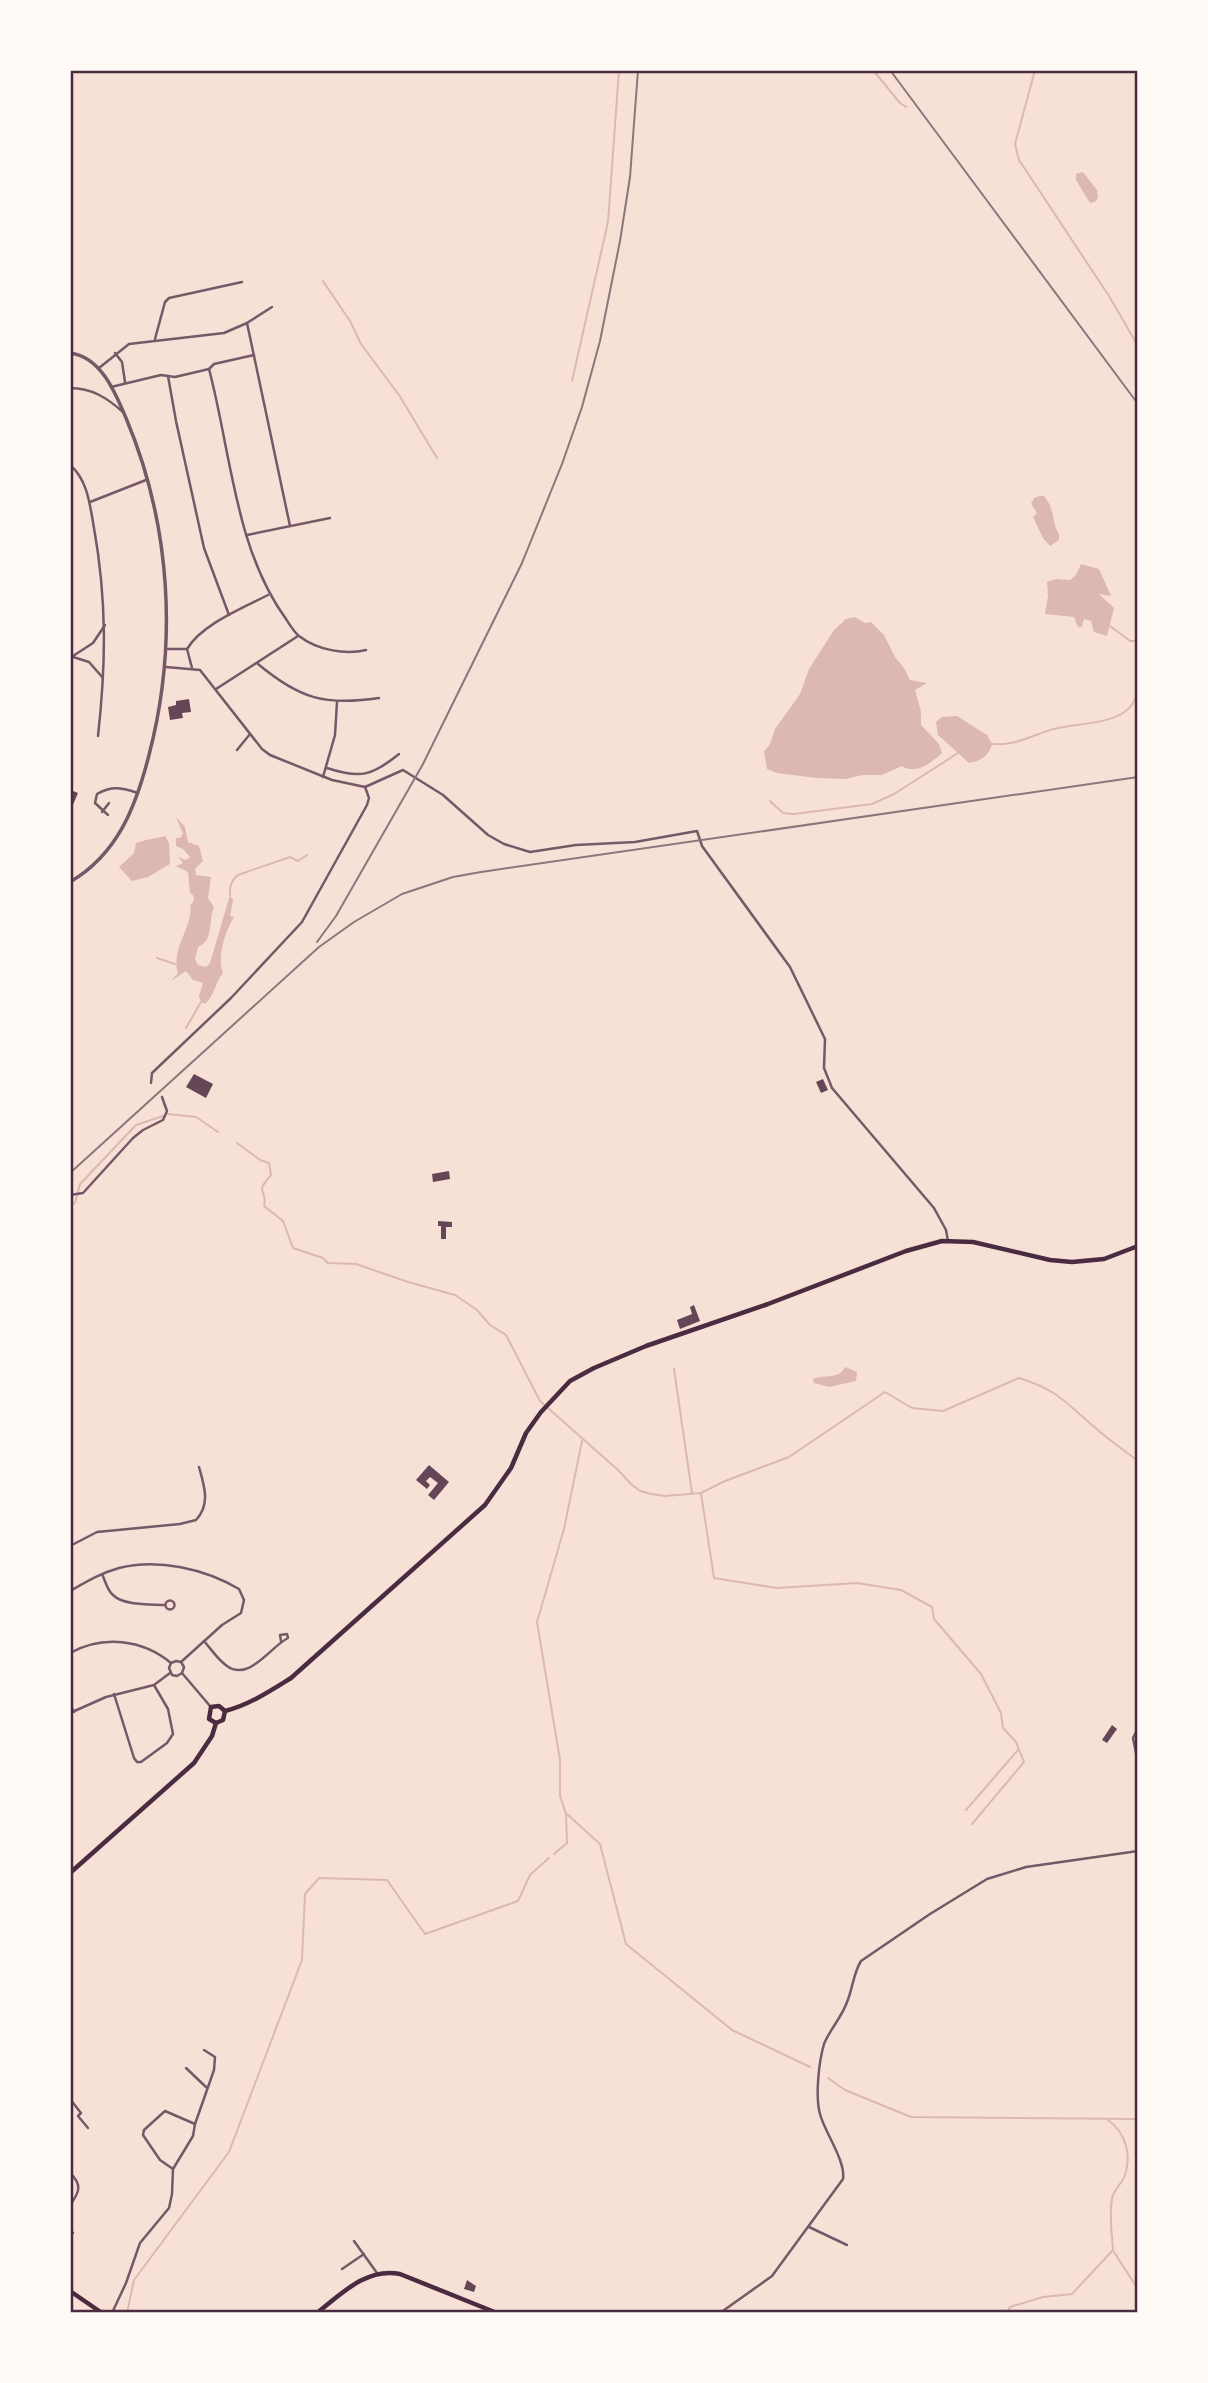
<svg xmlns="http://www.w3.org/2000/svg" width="1208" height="2383" viewBox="0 0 1208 2383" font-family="'Open Sans',sans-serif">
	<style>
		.water { fill: #dcb8b0 }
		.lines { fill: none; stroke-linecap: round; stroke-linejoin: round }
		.stream { stroke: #dcb8b0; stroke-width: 2 }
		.building { fill: #644757 }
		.minor { stroke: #755966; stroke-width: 2.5 }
		.tertiary { stroke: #755966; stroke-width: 3.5 }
		.secondary { stroke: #4a2c40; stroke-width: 4.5 }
		.rail { stroke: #8f747c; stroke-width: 2 }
		.neatline { fill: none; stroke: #4a2c40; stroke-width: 2.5 }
	</style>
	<rect width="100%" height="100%" fill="#f7e1d7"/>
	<g class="water">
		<polygon points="1083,172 1097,190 1098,198 1095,202 1090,203 1076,180 1076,174"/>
		<path d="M 1040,496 L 1044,496 C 1056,510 1051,522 1059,534 L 1059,540 L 1050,546 L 1043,538 L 1033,517 L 1037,513 L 1031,504 L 1034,498 Z"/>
		<polygon points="1081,564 1099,569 1111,596 1099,594 1114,608 1107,636 1094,632 1091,621 1084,619 1082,627 1078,627 1074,617 1045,614 1048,596 1047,582 1056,579 1070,580 1076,575"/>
		<path d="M 855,617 L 865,623 L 871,622 L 884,635 L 895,657 L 904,668 L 910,680 L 927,683 L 915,690 L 921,711 L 921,725 L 939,744 L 942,753 C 931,763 916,775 902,766 L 882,775 L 863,775 L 845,779 L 816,778 L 777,773 L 767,769 L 764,752 L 770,744 L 775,729 L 800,694 L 809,669 L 834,630 L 846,619 Z"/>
		<path d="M 957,716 L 987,735 L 992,744 C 989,756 981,761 969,763 L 938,735 L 936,722 L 942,717 Z"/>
		<path d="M 176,817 L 185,827 L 188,842 L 199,846 L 203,861 L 195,869 L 196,875 L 211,877 L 208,898 L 214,907 C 208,922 214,940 198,947 L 195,959 L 198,965 L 206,967 L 210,963 L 230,895 L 233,900 L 230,916 L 234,917 C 225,932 217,956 223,973 C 215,982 215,995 205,1004 L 201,1002 L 199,996 L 203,983 L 193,980 L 186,971 L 171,981 L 178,973 C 170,949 194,925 190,906 L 194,900 L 193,895 L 190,893 L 188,872 L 176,866 L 183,863 L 178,857 L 186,860 L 190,857 L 183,849 L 176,846 L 176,838 L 180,838 L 183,834 Z"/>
		<path d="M 165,836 L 169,843 L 170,864 L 148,877 L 132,881 L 119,867 L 134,853 L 136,843 C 146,839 155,839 165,836 Z"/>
		<path d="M 845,1367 L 857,1372 L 856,1381 L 829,1387 L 814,1383 L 813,1379 C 824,1374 839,1380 845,1367 Z"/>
	</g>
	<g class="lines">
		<g class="stream">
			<polyline points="873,70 900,103 906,107"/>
			<polyline points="1035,70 1015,144 1019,160 1109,296 1138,346"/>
			<polyline points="323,281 350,321 361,344 399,395 437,458"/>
			<polyline points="572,381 608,222 619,70"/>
			<polyline points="1110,626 1130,641 1138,641"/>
			<path d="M 992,744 C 1016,746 1032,735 1054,729 C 1074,724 1106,724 1123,713 C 1131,708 1135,702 1138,692"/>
			<polyline points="953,756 959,752"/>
			<polyline points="770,801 783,813 794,814 872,804 894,794 952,757"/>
			<path d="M 230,895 C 229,888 232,879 238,875 L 290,857 L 298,861 L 307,855"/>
			<polyline points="157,958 175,964"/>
			<polyline points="186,1028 201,1002"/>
			<polyline points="168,1114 196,1117 218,1132"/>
			<path d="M 237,1143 L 260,1160 L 269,1163 L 271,1175 C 253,1196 268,1187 264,1206 L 283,1221 L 293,1248 L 323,1258 L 328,1263 L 356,1264 L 408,1282 L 455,1295 L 477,1310 L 490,1325 L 506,1335 L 540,1401 L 618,1470 L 631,1484 L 640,1491 L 651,1494 L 665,1496 L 701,1493 L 725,1481 L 789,1457 L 885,1392 L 912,1408 L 943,1411 L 1019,1378 C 1061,1391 1066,1404 1098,1430 C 1110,1441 1125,1451 1138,1461"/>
			<polyline points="70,1206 75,1203 80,1184 136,1125 163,1116"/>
			<polyline points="674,1369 692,1493"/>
			<polyline points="701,1493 714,1578 777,1588 857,1583 901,1590 932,1607 934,1619 981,1674 1001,1713 1003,1728 1016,1742 1024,1762 972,1824"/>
			<polyline points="966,1810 1018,1750"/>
			<polyline points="567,1814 600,1844 626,1944 732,2030 810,2067"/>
			<polyline points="554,1854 567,1843 566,1814 560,1796 560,1760 537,1622 564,1529 582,1441"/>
			<polyline points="828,2078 845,2090 911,2117 1138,2119"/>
			<polyline points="1114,2252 1138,2289"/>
			<polyline points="127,2313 134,2280 229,2152 302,1960 305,1894 319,1878 387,1880 425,1934 518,1901 530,1875 549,1858"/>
			<path d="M 1007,2313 L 1010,2307 L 1043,2297 L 1072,2294 L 1113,2250 C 1112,2234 1109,2215 1112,2199 C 1113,2190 1122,2184 1125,2175 C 1132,2154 1125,2132 1108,2120"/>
		</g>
	</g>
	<g class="building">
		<polygon points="189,699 191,712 182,713 183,718 170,720 168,707 176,705 176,701"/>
		<polygon points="73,791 78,793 70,812 70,798"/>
		<polygon points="194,1074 213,1084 206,1098 186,1087"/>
		<polygon points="823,1079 828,1090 821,1093 816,1082"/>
		<polygon points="449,1171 450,1179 433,1182 432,1174"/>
		<polygon points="438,1221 452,1222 452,1227 446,1227 446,1239 441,1239 441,1226 438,1226"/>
		<polygon points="694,1305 700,1321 680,1329 677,1320 692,1314 690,1307"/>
		<polygon points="429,1465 449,1482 434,1500 428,1495 438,1483 430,1477 426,1481 430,1485 427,1489 416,1480"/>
		<polygon points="1112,1725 1117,1729 1107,1743 1102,1740"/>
		<polygon points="467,2280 476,2286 474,2292 464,2289"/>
	</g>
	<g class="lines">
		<g class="minor">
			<polyline points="247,323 290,526"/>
			<polyline points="155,339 165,302 169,298 242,282"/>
			<polyline points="115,353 122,362 125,382"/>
			<polyline points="99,368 129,344 224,333 247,323 272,307"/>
			<path d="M 209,369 C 231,452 235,549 286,619 C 290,625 294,632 299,636 C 317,650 345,655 366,650"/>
			<polyline points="168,376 176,421 204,548 229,615"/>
			<polyline points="111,387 161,375 175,377 209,369 214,364 254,355"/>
			<path d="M 70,388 C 92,388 107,398 123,412"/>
			<path d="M 70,465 C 88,480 90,506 94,528 C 107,601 106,664 98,736"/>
			<polyline points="90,502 146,480"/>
			<polyline points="247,535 330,518"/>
			<polyline points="167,649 187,649"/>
			<polyline points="70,656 89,662 103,678"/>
			<polyline points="73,656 93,643 105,625"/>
			<path d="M 258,664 C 300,699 325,706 379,698"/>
			<polyline points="166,667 200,670 262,749 270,755 332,780 365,787"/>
			<path d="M 192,668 L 187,649 C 202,624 243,608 268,595"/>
			<polyline points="216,689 298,636"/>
			<polyline points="237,750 250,734"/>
			<path d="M 327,768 C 360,779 372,776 399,754"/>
			<polyline points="323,777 335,735 337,702"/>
			<polyline points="365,787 403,770 443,795 488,835 504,844 530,852 576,845 635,842 697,831 702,846 790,967 825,1039 824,1068 832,1088 934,1208 946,1230 948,1241"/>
			<polyline points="102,812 109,803"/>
			<path d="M 108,815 L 95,803 L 97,794 C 112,785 123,788 138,793"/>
			<polyline points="151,1083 152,1073 231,998 302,922 367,805 369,798 365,787"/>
			<polyline points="70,1195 83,1193 133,1138 143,1130 163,1120 167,1111 162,1097"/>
			<path d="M 70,1546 L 97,1532 L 180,1524 L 196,1520 C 211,1504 204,1485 199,1467"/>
			<path d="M 102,1574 C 105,1580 107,1590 113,1595 C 124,1606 151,1604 165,1605"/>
			<path d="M 70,1591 C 86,1582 101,1573 119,1568 C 158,1558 205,1569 239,1589 L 244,1600 L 241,1613 L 222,1625 L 181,1662"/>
			<circle cx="170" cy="1605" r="4.5"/>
			<path d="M 204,1641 C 211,1649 218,1660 227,1666 C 249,1682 270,1647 288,1638 L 287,1634 L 280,1635 L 281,1641"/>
			<path d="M 70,1653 C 103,1635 142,1639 171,1663"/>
			<polyline points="182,1673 177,1676 172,1675 169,1668 171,1663 176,1661 181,1662 184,1667 182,1673 210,1706"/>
			<polyline points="114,1694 134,1758 137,1762 141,1762 167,1743 173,1734 168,1709 154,1685"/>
			<polyline points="70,1704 74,1712"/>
			<polyline points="70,1713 106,1697 154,1685 170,1673"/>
			<polyline points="1138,1728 1133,1738 1138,1763"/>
			<polyline points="186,2068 206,2087"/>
			<polyline points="70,2099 81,2113 78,2116 88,2128"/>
			<polyline points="173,2169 160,2160 143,2135 144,2130 165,2111 195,2124"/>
			<path d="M 70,2173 C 83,2185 79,2193 70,2205"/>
			<polyline points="809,2227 847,2245"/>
			<polyline points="70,2230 73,2233"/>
			<polyline points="354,2241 377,2273"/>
			<polyline points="342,2269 364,2254"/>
			<polyline points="112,2313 126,2283 140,2243 169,2208 172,2194 173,2169 193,2136 195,2124 214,2070 215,2057 204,2050"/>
			<path d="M 720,2313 L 772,2276 L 843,2179 C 846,2161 824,2131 820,2114 C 815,2096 819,2061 824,2044 C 830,2029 842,2017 847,2002 C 853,1988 853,1974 861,1961 L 930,1914 L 987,1879 L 1026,1867 L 1138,1851"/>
		</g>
		<path class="tertiary" d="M 70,353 C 101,357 115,392 126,418 C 171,525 178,644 149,755 C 136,806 118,854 70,882"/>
		<g class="secondary">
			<path d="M 216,1723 L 209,1719 L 211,1707 L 219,1706 L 225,1711 C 249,1705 270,1691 291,1678 L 485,1505 L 511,1468 L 526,1433 L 541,1412 L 570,1381 L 594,1368 L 646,1346 L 768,1304 L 906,1251 L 942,1241 L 973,1242 L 1050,1260 L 1072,1262 L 1104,1259 L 1138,1246"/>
			<polyline points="70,1873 194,1763 212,1736 216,1723 223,1720 225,1711"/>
			<polyline points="70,2291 102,2313"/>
			<path d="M 317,2313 C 341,2294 367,2267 400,2274 L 497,2313"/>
		</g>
		<g class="rail">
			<polyline points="890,70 1138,404"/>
			<polyline points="317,942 336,916 423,764 522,563 562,464 582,407 600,341 620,241 630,177 638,70"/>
			<polyline points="70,1173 319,947 354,922 402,894 453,877 481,872 1138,777"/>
		</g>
	</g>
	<rect width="1208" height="2383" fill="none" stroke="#fffaf5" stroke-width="144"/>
	<rect x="72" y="72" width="1064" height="2239" class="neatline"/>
</svg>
